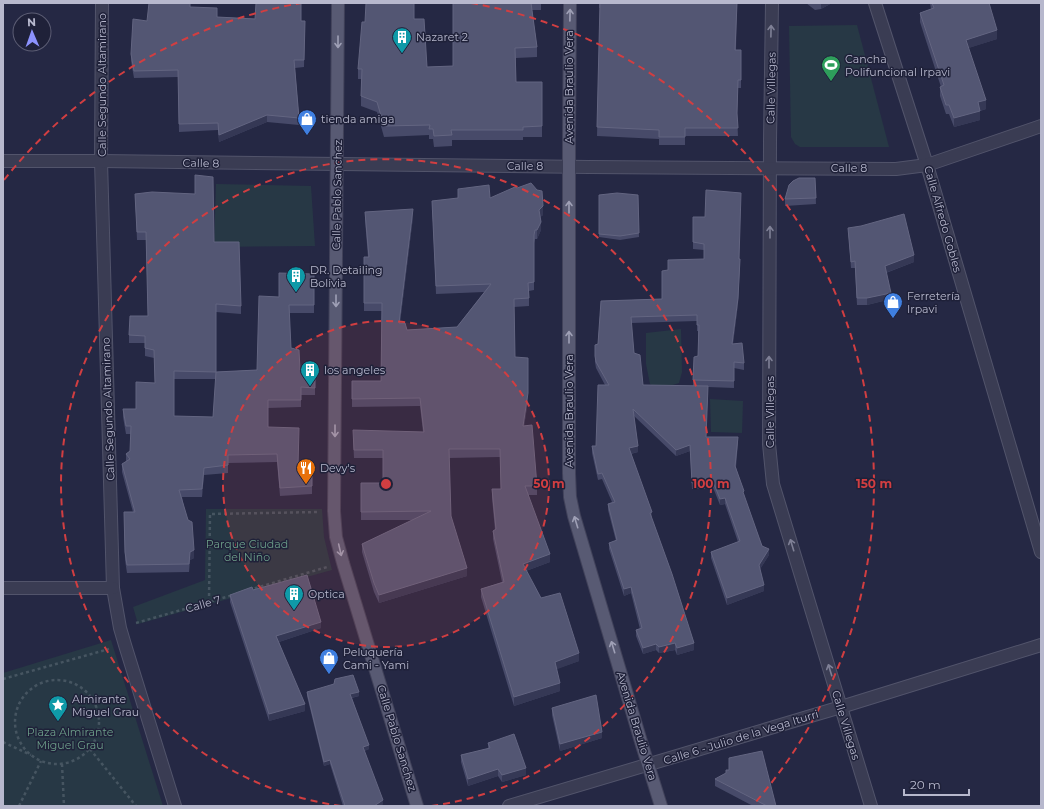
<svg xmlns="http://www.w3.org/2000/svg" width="1044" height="809" viewBox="0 0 1044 809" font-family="Montserrat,sans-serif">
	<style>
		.green { fill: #273845 }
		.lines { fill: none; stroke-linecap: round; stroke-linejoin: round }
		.minor-casing { stroke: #52546b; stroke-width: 14 }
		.major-casing { stroke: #41425a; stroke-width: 14 }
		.path { stroke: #465561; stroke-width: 2.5; stroke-dasharray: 3 3; stroke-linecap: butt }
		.minor { stroke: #3a3c53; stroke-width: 12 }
		.major { stroke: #585a73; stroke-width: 12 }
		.wall { fill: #474a69; fill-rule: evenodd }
		.shaded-wall { fill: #353855 }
		.building { fill: #535673; stroke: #636581; fill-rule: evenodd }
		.oneway { stroke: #9fa0b6 }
		.oneway2 { stroke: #7f8096 }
		.ring { fill: none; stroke: #d13e41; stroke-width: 2; stroke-dasharray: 7 5 }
		.labels { text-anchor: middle; stroke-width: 3; stroke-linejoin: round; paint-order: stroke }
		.poi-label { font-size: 11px; fill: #b7b8cd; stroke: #1f2139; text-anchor: start }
		.street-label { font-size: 11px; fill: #b7b8cd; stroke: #1f2139 }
		.park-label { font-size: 11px; fill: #6d9f89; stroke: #1f2139 }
		.centre { fill: #d13e41; stroke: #1f2139; stroke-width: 2 }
		.ring-label { font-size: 12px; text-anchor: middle; font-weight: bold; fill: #d13e41; stroke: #1f2139; stroke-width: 3; stroke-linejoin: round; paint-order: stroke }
	</style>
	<rect width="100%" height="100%" fill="#252844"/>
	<g class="green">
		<polygon points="857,25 889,147 800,147 795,144 791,137 789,26"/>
		<polygon points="216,184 311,186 315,246 214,247"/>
		<polygon points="681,329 682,372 679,383 670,386 655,387 650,384 646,364 646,333"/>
		<polygon points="710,399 743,401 742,433 711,432"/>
		<polygon points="206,509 322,509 324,537 332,570 138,624 133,607 205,580"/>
		<polygon points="111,640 163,806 3,806 3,673"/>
	</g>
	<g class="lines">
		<defs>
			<g id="minor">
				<polyline points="102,3 101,161 113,588 120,628 125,645 175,806"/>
				<polyline points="772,3 770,141 769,444 773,484 871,806"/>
				<polyline points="875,3 927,165 1041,552"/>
				<polyline points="3,161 101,161 589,167 896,169 927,165 1041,126"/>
				<polyline points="3,588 113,588"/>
				<polyline points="509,806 841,707 1041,645"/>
			</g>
			<g id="major">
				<polyline points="338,3 334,511 336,537 343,563 417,806"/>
				<polyline points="570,3 569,140 569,473 570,497 574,516 642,745 661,806"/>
			</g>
		</defs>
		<use href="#minor" class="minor-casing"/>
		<use href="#major" class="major-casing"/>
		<g class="path">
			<polyline points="249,590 327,567"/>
			<polyline points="209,602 210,514 318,512"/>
			<polyline points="136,623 233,595"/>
			<polyline points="3,679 109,649"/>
			<circle cx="57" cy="722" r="42"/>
			<polyline points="3,742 31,755"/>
			<polyline points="90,749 136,806"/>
			<polyline points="62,764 64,806"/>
			<polyline points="19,806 41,761"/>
		</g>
		<use href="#minor" class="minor"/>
		<use href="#major" class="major"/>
	</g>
	<g class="wall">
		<polygon points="453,3 541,3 541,10 532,10 537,47 537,57 516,58 516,82 542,82 542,137 523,137 523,140 452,140 452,146 434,147 433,139 429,139 429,135 384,137 377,112 361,106 361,79 358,79 358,69 414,19 427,67 453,66"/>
		<polygon points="599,3 737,3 736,50 741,50 741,88 738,88 737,116 738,136 685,136 685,145 659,145 659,139 597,136 600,8 599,8"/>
		<polygon points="806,3 832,3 821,9 815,10"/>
		<polygon points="930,3 989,3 997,39 968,48 986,109 980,111 980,120 954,127 949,114 946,114 940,96 940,87 941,87 920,22 920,13 931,9"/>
		<polygon points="190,7 217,17 305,21 304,67 295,68 299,118 299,125 267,122 219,142 218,130 179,132 178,77 134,78 131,61 131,54 147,21"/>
		<polygon points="815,178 816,204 785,206 785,199"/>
		<path d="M 135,194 L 214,242 L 241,306 L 241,314 L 216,312 L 216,372 L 257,370 L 279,297 L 314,274 L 314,313 L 289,313 L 291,348 L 300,370 L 315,371 L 315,395 L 301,395 L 301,407 L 268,408 L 268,427 L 298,466 L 312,467 L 312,494 L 280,496 L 277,462 L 228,463 L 228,473 L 204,475 L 202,497 L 182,497 L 194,558 L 190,560 L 189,572 L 127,573 L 125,560 L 124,512 L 133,512 L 122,472 L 122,464 L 126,462 L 126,454 L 130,451 L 131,434 L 126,434 L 123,417 L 123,409 L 136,409 L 155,383 L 154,358 L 145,356 L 145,343 L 129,343 L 129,335 L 148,316 L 146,240 L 137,240 ZM 174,379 L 216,379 L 213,417 L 174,416 Z"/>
		<polygon points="599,195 638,195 639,237 620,240 599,237"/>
		<polygon points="490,198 543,215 540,217 541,230 537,239 535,239 534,243 534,290 529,291 529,306 514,307 515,357 528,401 524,426 537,486 537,495 528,495 550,562 526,571 541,598 579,661 556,669 560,691 514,706 481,597 481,589 502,582 493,539 493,531 495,530 492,498 492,489 501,489 500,457 449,458 451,516 467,576 379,603 374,592 362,552 362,544 413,520 361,520 361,483 383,483 383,458 354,458 353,438 423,432 420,406 352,407 352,381 381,381 382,311 364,311 364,257 368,257 365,220 365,212 413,217 400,323 407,330 457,327 484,292 436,294 432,201"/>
		<path d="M 693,217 L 739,259 L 740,265 L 738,304 L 733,344 L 744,363 L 744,370 L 734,368 L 734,388 L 708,387 L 706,437 L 738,443 L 736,467 L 744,497 L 762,546 L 769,555 L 760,569 L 764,591 L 727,605 L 711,558 L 711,552 L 738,542 L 725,504 L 720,505 L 712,485 L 705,485 L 705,489 L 692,489 L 690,451 L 676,456 L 634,416 L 638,452 L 631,454 L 694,650 L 677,655 L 675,650 L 659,653 L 656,650 L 643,654 L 636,636 L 636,630 L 640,629 L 631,593 L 624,596 L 609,549 L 609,543 L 616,541 L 608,510 L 608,504 L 612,502 L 602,479 L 598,480 L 592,453 L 592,446 L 596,446 L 605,385 L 596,368 L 595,362 L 595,345 L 598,344 L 601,301 L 662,299 L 668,270 L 704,259 L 704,250 L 693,249 ZM 697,321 L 697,331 L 698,331 L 698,356 L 693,380 L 693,386 L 643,385 L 634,353 L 631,323 Z"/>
		<polygon points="848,228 914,262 886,273 891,299 867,305 857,305 855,268 851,268"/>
		<polygon points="253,590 321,628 279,642 305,711 269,721 230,602 230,595"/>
		<polygon points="307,692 359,696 352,698 369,749 364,751 383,804 380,806 343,806 330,764 324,766 307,696"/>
		<polygon points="552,708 602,738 560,751 552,715"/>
		<polygon points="488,743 526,775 502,782 498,776 468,786 461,762 461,755 488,749"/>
		<polygon points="715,779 776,806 753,806 715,786"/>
	</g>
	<g class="shaded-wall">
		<polygon points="821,3 832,3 821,9"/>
		<polygon points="997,30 997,39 966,49 966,40"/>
		<polygon points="986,100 986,109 980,111 980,120 954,127 954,118 978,102"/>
		<polygon points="267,115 267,122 219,142 219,135"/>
		<polygon points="543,206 543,215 539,218 539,210"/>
		<polygon points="413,209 413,217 399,331 399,323"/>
		<polygon points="541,222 541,230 537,239 537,230"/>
		<polygon points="914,255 914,262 885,273 885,266"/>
		<polygon points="740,259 738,304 732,350 732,344"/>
		<polygon points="891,293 891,299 867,305 867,298"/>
		<polygon points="528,358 528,401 523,434 523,426"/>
		<polygon points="690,445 690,451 676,456 676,450"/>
		<polygon points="638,446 638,452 629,454 629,448"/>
		<polygon points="204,468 204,475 202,497 202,489"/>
		<polygon points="725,498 725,504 720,505 720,499"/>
		<polygon points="652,512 652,519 650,520 650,513"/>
		<polygon points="769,549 769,555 759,571 759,565"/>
		<polygon points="194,550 194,558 190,560 189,572 190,552"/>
		<polygon points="550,554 550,562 523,572 523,564"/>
		<polygon points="467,568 467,576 379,603 379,595"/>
		<polygon points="764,585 764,591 727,605 727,598"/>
		<polygon points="631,587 631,593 624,596 624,589"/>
		<polygon points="321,622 321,628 276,643 276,636"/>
		<polygon points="675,643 675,650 659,653 659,647"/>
		<polygon points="694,643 694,650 677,655 677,648"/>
		<polygon points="656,644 656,650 643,654 643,648"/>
		<polygon points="579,653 579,661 555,670 555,662"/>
		<polygon points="560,683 560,691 514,706 514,697"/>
		<polygon points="359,692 359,696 350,698 350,694"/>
		<polygon points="305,704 305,711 269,721 269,714"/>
		<polygon points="602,732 602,738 560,751 560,744"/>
		<polygon points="369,745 369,749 363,752 363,747"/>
		<polygon points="330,760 330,764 324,766 324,762"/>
		<polygon points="526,768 526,775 502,782 502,775"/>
		<polygon points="498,769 498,776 468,786 468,779"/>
		<polygon points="383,800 383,804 380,806 374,806"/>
	</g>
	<g class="building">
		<polygon points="149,3 190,3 190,7 217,8 217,17 255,19 256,3 301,3 301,21 305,21 304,60 294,60 299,118 267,115 219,135 218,123 179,124 178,70 134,71 131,54 133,19 147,21"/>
		<polygon points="366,3 414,3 414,19 424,19 427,67 453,66 453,3 531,3 537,47 515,48 516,82 542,82 542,126 523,127 523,130 451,130 452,135 434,136 433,129 429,129 430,125 384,126 377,102 361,96 362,69 358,69 362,22 365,22"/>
		<polygon points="600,3 737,3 735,50 741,50 741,80 738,80 737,113 738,128 685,128 685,137 659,137 659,130 597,127"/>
		<polygon points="932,3 989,3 997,30 966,40 986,100 978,102 980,111 954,118 949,105 946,105 940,87 944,85 920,13 934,8"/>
		<path d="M 195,175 L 213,177 L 214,242 L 239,242 L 241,306 L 216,304 L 216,372 L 257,370 L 259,296 L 279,297 L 279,273 L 314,274 L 314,305 L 289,305 L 291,348 L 299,350 L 300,370 L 315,371 L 315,388 L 301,387 L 301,400 L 268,400 L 268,427 L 299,428 L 298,466 L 312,467 L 312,486 L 280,488 L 277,454 L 228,455 L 228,465 L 204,468 L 202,489 L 179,490 L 188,520 L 192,522 L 194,550 L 190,552 L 189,564 L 127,565 L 125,552 L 124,512 L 135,512 L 122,464 L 130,459 L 126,454 L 130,451 L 131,426 L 126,426 L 123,409 L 136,409 L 136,382 L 155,383 L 154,350 L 145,348 L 145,336 L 129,335 L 130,316 L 148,316 L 146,232 L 137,232 L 135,194 L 152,192 L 195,194 ZM 174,371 L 216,372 L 213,417 L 174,416 Z"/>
		<polygon points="799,178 815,178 816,198 785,199 789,185 793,181"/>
		<polygon points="531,183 537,190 542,191 543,206 539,210 541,222 537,230 535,230 534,235 534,282 528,283 529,298 514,299 515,357 528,358 528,393 523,426 532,425 537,486 525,486 550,554 523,564 541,598 560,593 579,653 555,662 560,683 514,697 481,589 504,582 493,531 496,529 492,489 501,489 500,449 449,449 451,516 467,568 379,595 374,583 362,544 431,511 361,512 361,483 383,483 383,450 354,450 353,430 424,432 420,398 352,399 352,381 381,381 382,303 364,303 364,257 369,257 365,212 413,209 399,323 405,323 407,330 457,327 491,284 436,286 432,201 458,198 458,189 489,185 490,198 515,187 517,188"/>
		<polygon points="706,190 741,193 739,259 740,259 738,298 732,344 742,343 744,363 734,362 734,381 693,380 694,357 698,356 699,325 697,325 697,315 631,317 634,353 640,355 643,385 708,386 706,437 738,437 735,466 744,491 743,492 762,546 769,549 759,565 764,585 727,598 711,552 740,541 725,498 720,499 712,479 705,479 705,482 692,483 690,445 676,450 633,409 638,446 629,448 652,512 650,513 672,574 694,643 677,648 675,643 659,647 656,644 643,648 636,630 642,628 631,587 624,589 609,543 617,540 608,504 615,502 602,473 598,474 592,446 596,446 598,385 609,385 596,362 595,356 595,345 598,344 601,301 662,299 662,271 668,270 668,260 704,259 704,244 693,242 693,217 705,217"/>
		<polygon points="617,193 638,195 639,233 620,236 599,234 599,195"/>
		<polygon points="904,214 914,255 885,266 891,293 867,298 857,298 855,261 851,262 848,228 861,226"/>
		<polygon points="307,575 321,622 276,636 305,704 269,714 230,595 252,587 253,590"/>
		<polygon points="353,675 359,692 350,694 369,745 363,747 383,800 374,806 345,806 330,760 324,762 307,692 334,684 335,679"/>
		<polygon points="596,695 602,732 560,744 552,708"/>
		<polygon points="514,734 526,768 502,775 498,769 468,779 461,755 490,748 488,743"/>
		<polygon points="762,751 776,806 767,806 715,779 726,773 726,770 729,770 729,758"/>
	</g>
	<defs><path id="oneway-shaft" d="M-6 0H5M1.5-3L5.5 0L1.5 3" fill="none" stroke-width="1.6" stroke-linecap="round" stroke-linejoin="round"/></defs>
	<g class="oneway">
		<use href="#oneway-shaft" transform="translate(570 15) rotate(-89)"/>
		<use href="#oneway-shaft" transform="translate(338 42) rotate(90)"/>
		<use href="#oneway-shaft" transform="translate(569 207) rotate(-90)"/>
		<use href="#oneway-shaft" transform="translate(336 301) rotate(90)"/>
		<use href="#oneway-shaft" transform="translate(569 337) rotate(-90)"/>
		<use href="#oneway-shaft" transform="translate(335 431) rotate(90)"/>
		<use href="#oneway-shaft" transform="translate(576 522) rotate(-107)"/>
		<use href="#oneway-shaft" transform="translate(340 550) rotate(77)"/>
		<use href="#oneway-shaft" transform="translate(613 647) rotate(-107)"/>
	</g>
	<g class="oneway2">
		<use href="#oneway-shaft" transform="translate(771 31) rotate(-89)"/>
		<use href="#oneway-shaft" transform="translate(770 232) rotate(-90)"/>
		<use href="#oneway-shaft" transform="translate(769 362) rotate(-90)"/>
		<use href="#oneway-shaft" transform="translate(792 545) rotate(-107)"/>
		<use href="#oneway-shaft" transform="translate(830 670) rotate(-107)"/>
	</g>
	<circle cx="386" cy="484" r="163" fill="#d13e41" fill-opacity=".12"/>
	<g class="ring">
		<circle cx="386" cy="484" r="163"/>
		<path d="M341 806A325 325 0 1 1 431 806"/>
		<path d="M4 180A488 488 0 0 1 301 3M471 3A488 488 0 0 1 754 804"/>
	</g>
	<defs>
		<symbol id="building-pin" viewBox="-11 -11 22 30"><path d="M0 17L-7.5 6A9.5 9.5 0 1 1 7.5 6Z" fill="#0f9aa8" stroke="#1f2139"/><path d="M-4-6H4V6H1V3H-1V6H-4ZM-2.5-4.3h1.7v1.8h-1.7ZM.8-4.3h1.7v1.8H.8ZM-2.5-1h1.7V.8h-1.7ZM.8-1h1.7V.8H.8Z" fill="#fff"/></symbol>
		<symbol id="stadium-pin" viewBox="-11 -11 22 30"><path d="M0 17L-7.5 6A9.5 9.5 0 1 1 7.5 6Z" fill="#2e9e5b" stroke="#1f2139"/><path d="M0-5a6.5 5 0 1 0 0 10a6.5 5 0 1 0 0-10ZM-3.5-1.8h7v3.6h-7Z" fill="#fff"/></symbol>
		<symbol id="shop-pin" viewBox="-11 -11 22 30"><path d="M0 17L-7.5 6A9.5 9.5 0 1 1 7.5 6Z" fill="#3f7fe0" stroke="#1f2139"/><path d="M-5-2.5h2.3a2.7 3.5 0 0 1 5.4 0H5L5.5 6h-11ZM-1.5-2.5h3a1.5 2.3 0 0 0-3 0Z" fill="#fff"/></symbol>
		<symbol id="restaurant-pin" viewBox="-11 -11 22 30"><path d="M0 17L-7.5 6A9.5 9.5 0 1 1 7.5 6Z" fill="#e8710a" stroke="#1f2139"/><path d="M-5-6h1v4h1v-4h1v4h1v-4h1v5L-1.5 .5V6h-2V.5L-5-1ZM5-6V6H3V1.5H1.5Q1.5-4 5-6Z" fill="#fff"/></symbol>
		<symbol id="sight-pin" viewBox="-11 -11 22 30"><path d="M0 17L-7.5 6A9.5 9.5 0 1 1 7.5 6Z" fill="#0f9aa8" stroke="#1f2139"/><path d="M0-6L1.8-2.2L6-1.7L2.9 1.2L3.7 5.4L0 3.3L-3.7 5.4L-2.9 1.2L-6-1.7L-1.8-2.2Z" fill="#fff"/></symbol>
	</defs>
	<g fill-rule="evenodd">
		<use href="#building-pin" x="391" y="26" width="22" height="30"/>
		<use href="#stadium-pin" x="820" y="54" width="22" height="30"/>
		<use href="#shop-pin" x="296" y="108" width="22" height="30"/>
		<use href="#building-pin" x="285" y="265" width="22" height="30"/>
		<use href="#shop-pin" x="882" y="291" width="22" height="30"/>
		<use href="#building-pin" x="299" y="359" width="22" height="30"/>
		<use href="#restaurant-pin" x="295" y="457" width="22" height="30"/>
		<use href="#building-pin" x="283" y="583" width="22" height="30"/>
		<use href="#shop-pin" x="318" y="647" width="22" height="30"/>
		<use href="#sight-pin" x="47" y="694" width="22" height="30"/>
	</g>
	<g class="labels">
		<g class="poi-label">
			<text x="416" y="41">Nazaret 2</text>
			<text x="845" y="63">Cancha<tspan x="845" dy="13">Polifuncional Irpavi</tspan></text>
			<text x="321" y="123">tienda amiga</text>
			<text x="310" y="274">DR. Detailing<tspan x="310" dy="13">Bolivia</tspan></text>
			<text x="907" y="300">Ferretería<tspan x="907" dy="13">Irpavi</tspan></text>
			<text x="324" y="374">los angeles</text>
			<text x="320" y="472">Devy's</text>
			<text x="308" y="598">Optica</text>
			<text x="343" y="656">Peluquería<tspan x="343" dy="13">Cami - Yami</tspan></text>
			<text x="72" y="703">Almirante<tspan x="72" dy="13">Miguel Grau</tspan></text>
		</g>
		<g class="street-label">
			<text transform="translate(102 85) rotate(-90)" y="4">Calle Segundo Altamirano</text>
			<text transform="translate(569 87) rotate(-90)" y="4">Avenida Braulio Vera</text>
			<text transform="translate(771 88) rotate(-89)" y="4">Calle Villegas</text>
			<text transform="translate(201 163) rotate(1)" y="4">Calle 8</text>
			<text x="525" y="170">Calle 8</text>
			<text x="849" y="172">Calle 8</text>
			<text transform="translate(337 195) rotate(-89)" y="4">Calle Pablo Sanchez</text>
			<text transform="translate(943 219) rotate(74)" y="4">Calle Alfredo Gobles</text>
			<text transform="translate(108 409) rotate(-92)" y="4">Calle Segundo Altamirano</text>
			<text transform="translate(569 411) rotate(-90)" y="4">Avenida Braulio Vera</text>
			<text transform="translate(770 412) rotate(-90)" y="4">Calle Villegas</text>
			<text transform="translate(203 604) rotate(-16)" y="4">Calle 7</text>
			<text transform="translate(846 725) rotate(73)" y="4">Calle Villegas</text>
			<text transform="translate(637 726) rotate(73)" y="4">Avenida Braulio Vera</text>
			<text transform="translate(741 737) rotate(-17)" y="4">Calle 6 - Julio de la Vega Iturri</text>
			<text transform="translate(397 738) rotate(73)" y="4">Calle Pablo Sanchez</text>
		</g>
		<g class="park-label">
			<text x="247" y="548">Parque Ciudad<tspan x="247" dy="13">del Niño</tspan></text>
			<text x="70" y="736">Plaza Almirante<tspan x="70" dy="13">Miguel Grau</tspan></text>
		</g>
	</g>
	<circle cx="386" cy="484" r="6" class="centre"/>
	<g class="ring-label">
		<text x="549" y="488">50 m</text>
		<text x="711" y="488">100 m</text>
		<text x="874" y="488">150 m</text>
	</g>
	<rect width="1044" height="809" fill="none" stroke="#b7b8cd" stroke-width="8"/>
	<g transform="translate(32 32) rotate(358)"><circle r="19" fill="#1f2139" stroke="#5c5d74"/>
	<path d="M0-3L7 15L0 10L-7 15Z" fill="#8c92fd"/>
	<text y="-6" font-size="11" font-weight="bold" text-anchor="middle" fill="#b7b8cd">N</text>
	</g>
	<path d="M904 789v6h65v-6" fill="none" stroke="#b7b8cd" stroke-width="2"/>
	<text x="910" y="789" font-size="12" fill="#b7b8cd" stroke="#1f2139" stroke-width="3" paint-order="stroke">20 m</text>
</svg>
